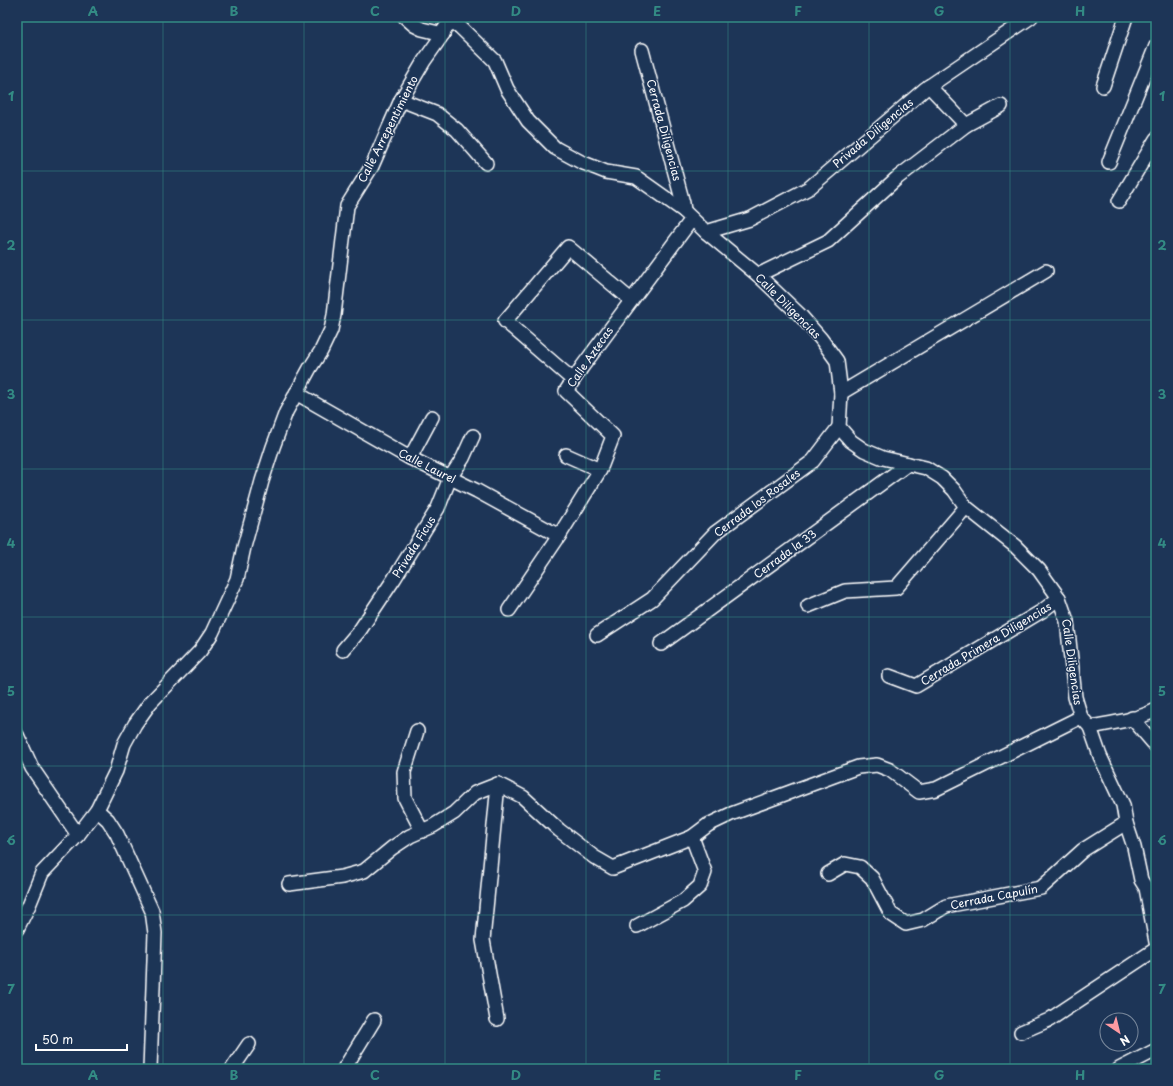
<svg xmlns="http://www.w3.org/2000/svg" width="1173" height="1086" viewBox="0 0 1173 1086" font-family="'Playpen Sans',sans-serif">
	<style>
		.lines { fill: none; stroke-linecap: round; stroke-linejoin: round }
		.minor-casing { stroke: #fff; stroke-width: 16 }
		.minor { stroke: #1d3557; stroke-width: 13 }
		.grid { fill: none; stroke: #338b84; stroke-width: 1; stroke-opacity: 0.55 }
		.labels { text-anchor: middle; stroke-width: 3; stroke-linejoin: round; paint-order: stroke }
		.street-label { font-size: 11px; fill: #fff; stroke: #1d3557 }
		.neatline { fill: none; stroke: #338b84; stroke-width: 1.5 }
		.grid-label { font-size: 13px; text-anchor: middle; font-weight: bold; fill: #338b84 }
	</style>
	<rect width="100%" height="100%" fill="#1d3557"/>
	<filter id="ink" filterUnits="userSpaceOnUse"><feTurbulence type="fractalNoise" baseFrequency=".025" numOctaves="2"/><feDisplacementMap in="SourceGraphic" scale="8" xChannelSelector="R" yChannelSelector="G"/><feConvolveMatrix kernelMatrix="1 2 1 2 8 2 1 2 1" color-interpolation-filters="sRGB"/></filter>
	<g filter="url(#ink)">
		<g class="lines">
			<defs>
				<g id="minor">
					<polyline points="405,17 414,25 422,29 443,34"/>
					<polyline points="452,24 459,26 495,61 507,89 528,121 555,148 581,162 606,172 636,177 684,211 706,232 758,275 801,316 821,339 837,361 841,393 839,427 851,441 864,450 883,458 926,468 942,478 954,490 966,507 1015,546 1039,570 1059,598 1067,621 1075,697 1081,717 1090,727 1100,756 1123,805 1126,823 1134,847 1141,880 1146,888 1156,942"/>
					<polyline points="642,50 683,203 684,211"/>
					<polyline points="929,86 966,125"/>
					<polyline points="1103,86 1126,17"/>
					<polyline points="401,100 437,114 457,130 486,163"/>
					<polyline points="1109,162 1156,46"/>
					<polyline points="1119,201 1156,139"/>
					<polyline points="706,232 750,219 809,188 925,89 1031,17"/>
					<polyline points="758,275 828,241 897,178 966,125 1001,106"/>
					<polyline points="573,380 505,321 568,247 631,300"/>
					<polyline points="296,393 408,457 477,491 559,536"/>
					<polyline points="841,393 1046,271"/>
					<polyline points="566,455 600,470"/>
					<polyline points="410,458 432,417"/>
					<polyline points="808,606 845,591 896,588 966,507"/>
					<polyline points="509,610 559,536 600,470 613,436 566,391 582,367 692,219"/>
					<polyline points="597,635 652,599 715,533 813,461 839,427"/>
					<polyline points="661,644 908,464"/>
					<polyline points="343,650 360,630 394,579 438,508 450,478 463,458 473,436"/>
					<polyline points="889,676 916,686 1042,611 1059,598"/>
					<polyline points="1132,718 1156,746"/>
					<path d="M 1090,727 C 1111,723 1137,720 1156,710"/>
					<polyline points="417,731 404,772 405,798 422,831"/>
					<polyline points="17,735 32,768 78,835"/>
					<polyline points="97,810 108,820 117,834 152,911 155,933 150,1069"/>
					<polyline points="828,874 845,864 860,867 872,878 891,914 906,924 923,920 946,906 1041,888 1083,850 1126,823"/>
					<polyline points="289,884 342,877 364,871 392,848 410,836 433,826 454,813 475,793 498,784 523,797 559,830 594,857 613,868 692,837 708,825 731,814 858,767 877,765 890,770 919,792 936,789 1081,717"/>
					<polyline points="637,926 683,901 700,886 705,872 692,837"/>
					<polyline points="17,929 29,905 42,873 78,835 97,810 116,771 124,744 135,724 150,703 200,651 212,633 237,579 244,547 262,481 273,447 286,412 310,368 321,351 331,330 334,315 347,206 372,166 401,100 424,61 443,34 445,28 452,24 453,17"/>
					<polyline points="497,1019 483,940 498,784"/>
					<polyline points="1021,1032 1049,1020 1156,949"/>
					<polyline points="232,1069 249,1044"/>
					<polyline points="344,1069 374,1020"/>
					<polyline points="1119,1069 1156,1050"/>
				</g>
			</defs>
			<use href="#minor" class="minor-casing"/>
			<use href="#minor" class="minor"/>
		</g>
	</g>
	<path class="grid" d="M 163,17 L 163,1069M 304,17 L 304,1069M 445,17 L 445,1069M 586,17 L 586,1069M 728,17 L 728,1069M 869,17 L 869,1069M 1010,17 L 1010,1069M 17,171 L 1156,171M 17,320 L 1156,320M 17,469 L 1156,469M 17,617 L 1156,617M 17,766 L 1156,766M 17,915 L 1156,915"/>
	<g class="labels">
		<g class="street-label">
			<text transform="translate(388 129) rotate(-63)" y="4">Calle Arrepentimiento</text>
			<text transform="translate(664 130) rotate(75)" y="4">Cerrada Diligencias</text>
			<text transform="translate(873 133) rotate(-40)" y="4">Privada Diligencias</text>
			<text transform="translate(788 306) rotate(45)" y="4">Calle Diligencias</text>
			<text transform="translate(590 357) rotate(-55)" y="4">Calle Aztecas</text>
			<text transform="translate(427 466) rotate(27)" y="4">Calle Laurel</text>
			<text transform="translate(757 503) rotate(-37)" y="4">Cerrada los Rosales</text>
			<text transform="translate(414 547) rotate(-58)" y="4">Privada Ficus</text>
			<text transform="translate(785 554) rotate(-36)" y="4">Cerrada la 33</text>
			<text transform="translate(986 644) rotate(-31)" y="4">Cerrada Primera Diligencias</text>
			<text transform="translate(1072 662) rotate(82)" y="4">Calle Diligencias</text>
			<text transform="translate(994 897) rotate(-11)" y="4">Cerrada Capulín</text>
		</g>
	</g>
	<rect width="1173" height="1086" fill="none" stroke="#1d3557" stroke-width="44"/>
	<g transform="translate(1119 1032) rotate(145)"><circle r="19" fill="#1d3557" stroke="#77869a"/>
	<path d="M0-3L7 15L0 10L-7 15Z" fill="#ff9aa2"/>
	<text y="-6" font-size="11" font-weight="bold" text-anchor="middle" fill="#ffffff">N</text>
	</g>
	<path d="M36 1044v6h91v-6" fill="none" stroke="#ffffff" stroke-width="2"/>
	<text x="42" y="1044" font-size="12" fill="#ffffff" stroke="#1d3557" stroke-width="3" paint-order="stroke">50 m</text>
	<rect x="22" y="22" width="1129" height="1042" class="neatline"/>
	<g class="grid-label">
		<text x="93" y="16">A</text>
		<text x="234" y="16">B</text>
		<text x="375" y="16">C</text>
		<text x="516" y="16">D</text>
		<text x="657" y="16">E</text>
		<text x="798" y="16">F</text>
		<text x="939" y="16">G</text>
		<text x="1080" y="16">H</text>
		<text x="11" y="101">1</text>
		<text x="1162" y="101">1</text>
		<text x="11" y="250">2</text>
		<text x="1162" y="250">2</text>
		<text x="11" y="399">3</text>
		<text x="1162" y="399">3</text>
		<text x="11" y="548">4</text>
		<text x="1162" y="548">4</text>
		<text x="11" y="696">5</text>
		<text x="1162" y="696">5</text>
		<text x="11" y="845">6</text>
		<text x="1162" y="845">6</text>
		<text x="11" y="994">7</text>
		<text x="1162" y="994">7</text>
		<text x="93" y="1080">A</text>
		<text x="234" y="1080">B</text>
		<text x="375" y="1080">C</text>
		<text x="516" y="1080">D</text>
		<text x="657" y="1080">E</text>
		<text x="798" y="1080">F</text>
		<text x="939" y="1080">G</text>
		<text x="1080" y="1080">H</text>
	</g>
</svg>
